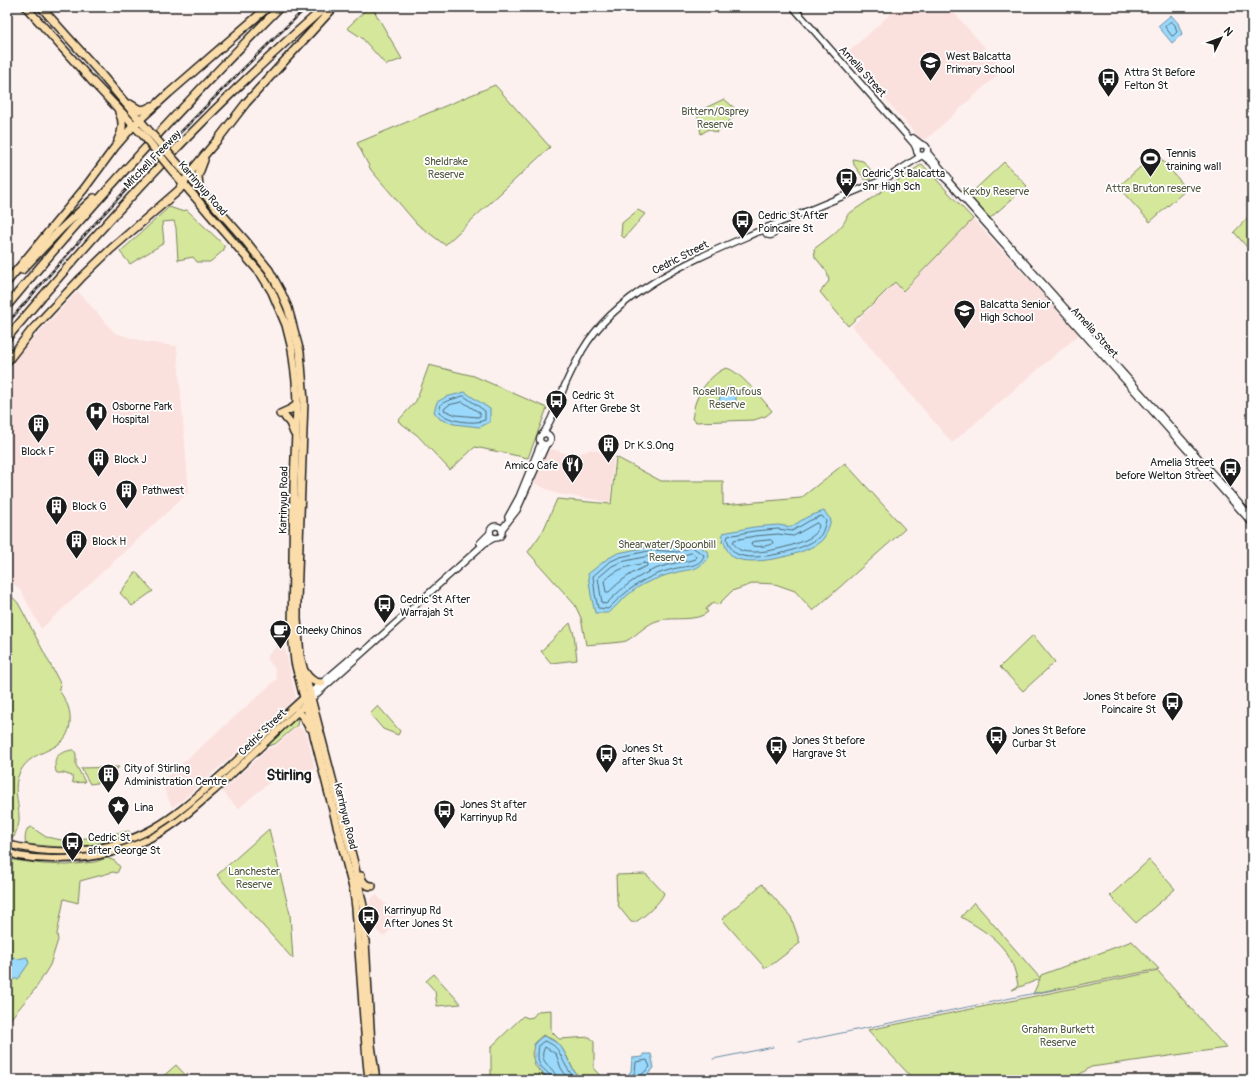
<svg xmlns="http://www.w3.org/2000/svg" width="1259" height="1087" viewBox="0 0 1259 1087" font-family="Pangolin,sans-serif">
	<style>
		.built { fill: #fbe1de }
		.green { fill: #d5e79b; stroke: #78825c }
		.water { fill: #9ad9fb; stroke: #688da2 }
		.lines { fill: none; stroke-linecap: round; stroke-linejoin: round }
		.shore { stroke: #4e6875; stroke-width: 1 }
		.stream { stroke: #688da2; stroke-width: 1 }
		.secondary-casing { stroke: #1c1c1c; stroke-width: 8 }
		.primary-casing { stroke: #1c1c1c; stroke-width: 9 }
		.highway-casing { stroke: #1c1c1c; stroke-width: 10 }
		.secondary { stroke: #fff; stroke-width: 5.5 }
		.primary { stroke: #faddab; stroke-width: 6 }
		.highway { stroke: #faddab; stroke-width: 7 }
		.rail-casing { stroke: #1c1c1c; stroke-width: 2.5 }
		.rail { stroke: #fff; stroke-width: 1; stroke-dasharray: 3; stroke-linecap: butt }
		.highway-bridge-casing { stroke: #1c1c1c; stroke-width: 10; stroke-linecap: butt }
		.highway-bridge { stroke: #faddab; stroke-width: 7 }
		.labels { text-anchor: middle; stroke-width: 3.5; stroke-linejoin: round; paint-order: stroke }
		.poi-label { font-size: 11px; fill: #1c1c1c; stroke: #fff; text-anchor: start }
		.street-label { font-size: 11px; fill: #1c1c1c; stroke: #fff }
		.park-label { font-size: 11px; fill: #545942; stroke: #fff }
		.district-label { font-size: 15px; font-weight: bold; fill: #1c1c1c; stroke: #fff }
	</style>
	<rect width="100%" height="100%" fill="#fdf1f0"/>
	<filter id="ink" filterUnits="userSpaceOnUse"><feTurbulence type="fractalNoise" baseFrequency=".025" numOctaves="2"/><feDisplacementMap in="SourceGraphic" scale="8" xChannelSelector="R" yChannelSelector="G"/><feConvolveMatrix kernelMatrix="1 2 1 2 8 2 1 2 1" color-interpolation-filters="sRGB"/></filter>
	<g filter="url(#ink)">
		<g class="built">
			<polygon points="898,7 949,7 1004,69 927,139 920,139 846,54"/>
			<polygon points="973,219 1080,334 952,443 852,326 895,283 903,292"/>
			<polygon points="78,291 115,333 146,342 177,346 189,492 41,629 21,591 7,578 7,372 23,349"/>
			<polygon points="553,449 565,453 581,453 591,449 614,456 610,502 557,494 534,483 547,452"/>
			<polygon points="283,639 296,697 274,719 180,802 172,807 161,782 277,679 274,667 266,659 267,656"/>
			<polygon points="296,727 301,728 307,735 315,769 292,774 283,771 238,809 222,791 269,748 276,746"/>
			<polygon points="376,894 401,921 383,937 370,924 369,905 370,900"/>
		</g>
		<g class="green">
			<polygon points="369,7 372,7 402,59 386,65 362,38 347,28"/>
			<polygon points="495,85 550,147 445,245 417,224 371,170 357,143"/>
			<polygon points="724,99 739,112 716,133 709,129 701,134 697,112"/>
			<polygon points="1156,153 1187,189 1150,222 1118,187"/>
			<polygon points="853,159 863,161 876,176 866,181 854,165"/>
			<polygon points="1004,162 1027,186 989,219 968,196"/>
			<path d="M 922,164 L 973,219 L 903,291 L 895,282 L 872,305 L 870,306 L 848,326 L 820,292 L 829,281 L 827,272 L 815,257 L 814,249 C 824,241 846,227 847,215 Z"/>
			<polygon points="169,207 181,211 187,210 224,245 224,250 210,262 197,262 193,257 178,260 176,228 174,221 162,222 164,243 130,264 120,252"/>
			<polygon points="638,210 645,214 624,238 621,235 622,223"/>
			<polygon points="1252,213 1252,253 1234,232"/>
			<polygon points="429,365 474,376 547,408 528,458 475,447 450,470 417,435 398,421 416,401"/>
			<path d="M 726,368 C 739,370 763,400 772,411 L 766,416 L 754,420 L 696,422 L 692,419 C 693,413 694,406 696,401 C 701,388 713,373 726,368 Z"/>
			<path d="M 616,457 L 661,481 L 723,481 L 723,505 L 801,498 L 845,463 L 905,529 L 813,611 L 795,591 L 775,584 L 755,583 L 732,591 L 718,605 L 714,602 L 706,609 L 708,612 C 697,622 674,617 660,620 C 646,623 638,635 626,641 C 620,643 594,644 586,645 L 581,618 L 575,605 L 528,552 L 543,531 L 557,499 L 611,504 Z"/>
			<polygon points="136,572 153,591 132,606 120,593"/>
			<path d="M 7,591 L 18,603 L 24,614 L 61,685 L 59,687 L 59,690 C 67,703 71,708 70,724 C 66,755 33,746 20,772 C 12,786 19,802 19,817 C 20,824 16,831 14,837 L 7,837 Z"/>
			<polygon points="570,623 574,634 577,660 551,663 541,651"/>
			<polygon points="1033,635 1055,662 1023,691 1000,667"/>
			<polygon points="378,706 400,731 398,735 383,729 370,714"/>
			<polygon points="298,717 297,726 296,726 275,744 268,746 268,744 292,719"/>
			<path d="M 71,750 L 74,750 L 76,754 L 76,765 L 85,782 L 73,783 L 72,776 L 63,773 L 57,773 L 56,772 C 53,756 57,754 71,750 Z"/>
			<polygon points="119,767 104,782 90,784 81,768"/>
			<path d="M 31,827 L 46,837 L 67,841 L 79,839 L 80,847 L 58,847 L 27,844 L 26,843 C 24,838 26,834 27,829 Z"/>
			<polygon points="269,829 290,914 293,959 217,875"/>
			<polygon points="129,831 129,836 108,842 81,847 80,839"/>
			<polygon points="7,857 14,860 43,864 67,865 95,862 107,858 115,861 120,867 117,873 113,872 80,881 78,903 64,899 57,934 58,940 50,965 36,988 7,1023"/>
			<polygon points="1149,860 1175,889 1136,923 1110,896"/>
			<path d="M 645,874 L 648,876 L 664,893 C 662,901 644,917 637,921 C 634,923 634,922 631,922 L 619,907 L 617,901 L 616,875 Z"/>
			<polygon points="762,884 791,917 800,943 774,963 765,968 722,919"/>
			<path d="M 974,902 L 1040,978 L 1041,975 L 1132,941 L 1159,969 L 1033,994 L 1040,979 L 1012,990 L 1018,986 C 1013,948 992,935 961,917 Z"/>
			<polygon points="1158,971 1226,1048 1091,1067 1071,1080 914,1080 868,1030"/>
			<polygon points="434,974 461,1004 437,1006 435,991 426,981"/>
			<path d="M 551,1010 L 551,1031 L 559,1039 L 590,1037 L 594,1042 L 594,1069 L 604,1080 L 581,1080 C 572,1071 570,1060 563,1050 C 559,1042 550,1038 543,1035 L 535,1042 L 532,1054 L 535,1066 L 549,1080 L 491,1080 L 491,1047 L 523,1016 L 528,1018 L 533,1017 L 538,1011 Z"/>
			<polygon points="176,1065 190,1080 159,1080"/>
		</g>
		<g class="water">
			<polygon points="1171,15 1178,23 1182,34 1172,43 1158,26"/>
			<polygon points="729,386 736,394 736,402 728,406 718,403 721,394"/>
			<polygon points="465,392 490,409 490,422 480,427 454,424 440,419 434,412 437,402 446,397"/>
			<path d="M 824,511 L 831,520 C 829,526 827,534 823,539 C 810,554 753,567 735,558 C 729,555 725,547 724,541 L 722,543 L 723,533 L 754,527 L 778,525 L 791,527 L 807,517 Z"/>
			<path d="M 692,543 L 696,544 L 708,552 L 709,557 C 696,573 690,568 674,573 C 665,575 656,579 648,582 C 632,589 621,601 609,613 L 595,613 L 591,595 L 588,574 L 607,559 L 618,553 L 653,546 L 676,548 Z"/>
			<polygon points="12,957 18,959 27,957 29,963 18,979 10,979 12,969 9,965 7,964 9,959"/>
			<path d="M 543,1036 C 550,1039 560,1043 563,1050 C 569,1060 572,1071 581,1080 L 549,1080 C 536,1063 532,1067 535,1043 Z"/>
			<polygon points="643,1054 651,1054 654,1068 642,1080 624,1080 631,1071 632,1058 643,1057"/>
		</g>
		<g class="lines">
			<g class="shore">
				<polygon points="1170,22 1172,22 1175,25 1177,32 1173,36 1172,36 1165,27"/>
				<path d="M 464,396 L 485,411 L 485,420 C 474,425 447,421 439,412 L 441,404 L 447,401 Z"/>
				<polygon points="463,402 480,413 480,416 478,417 456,415 444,410 445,408 449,405"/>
				<path d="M 822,516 L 826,521 C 824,527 823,534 818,538 C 804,550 754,563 737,554 C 731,551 729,544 727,539 L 728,536 L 754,531 L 778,529 L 792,531 L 809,521 Z"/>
				<path d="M 817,523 L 819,526 C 818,528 817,532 815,534 C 804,545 754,557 740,550 C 737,548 735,545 733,543 L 734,540 L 755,536 L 778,534 L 793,536 Z"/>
				<path d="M 771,540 L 773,542 L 772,544 C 766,546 756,548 751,545 L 752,542 Z"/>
				<path d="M 692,547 L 704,555 C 701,568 683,566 673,569 C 645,576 628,589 608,609 L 598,608 L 595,594 L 593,576 L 609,562 L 620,557 L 653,550 L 677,552 Z"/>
				<path d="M 692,553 L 696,556 L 695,559 C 687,562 679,562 671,564 C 643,571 626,584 606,604 L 602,603 L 598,578 L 612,566 L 621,562 L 653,555 L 676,557 Z"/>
				<path d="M 645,563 L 647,564 L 647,566 C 632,572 620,581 609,592 L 606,592 L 604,581 C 619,567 627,567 645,563 Z"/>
				<path d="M 552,1080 C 551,1073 544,1071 540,1065 C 537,1059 538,1052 539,1045 L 544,1041 C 560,1046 559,1054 566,1066 C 569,1071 572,1075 575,1080"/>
				<path d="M 557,1080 C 556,1066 536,1064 545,1047 L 556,1054 L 561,1068 L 569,1080"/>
				<polyline points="629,1080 635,1072 636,1062 647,1060 650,1067 640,1076 639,1080"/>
			</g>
			<g class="stream">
				<polyline points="798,1042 1055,989"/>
				<polyline points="713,1059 773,1047"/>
			</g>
			<defs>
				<g id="secondary">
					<polyline points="793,7 908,137 914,144 917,150"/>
					<polyline points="913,138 922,145"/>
					<circle cx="922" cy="150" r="5.5"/>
					<polyline points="927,152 949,178"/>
					<polyline points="923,156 932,163 937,171 949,182 1252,523"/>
					<polyline points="967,198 1252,518"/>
					<polyline points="771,226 887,178 921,156"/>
					<circle cx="770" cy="231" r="4.5"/>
					<circle cx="545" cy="439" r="5.5"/>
					<path d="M 543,434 C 552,420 557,405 563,390 C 568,377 575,364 582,351 C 617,290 695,259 757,232 L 765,230"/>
					<polyline points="508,517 519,497 541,443"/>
					<circle cx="496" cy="532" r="6"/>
					<polyline points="502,529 517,510 546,445"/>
					<polyline points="480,543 490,533"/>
					<polyline points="310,693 359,651"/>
					<polyline points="311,699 485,543 494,538"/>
				</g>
				<g id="primary">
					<path d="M 7,844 C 56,857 109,853 154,828 C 175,816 193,800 211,784 C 244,755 274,724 307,695"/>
					<path d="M 7,852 C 11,853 15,855 18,856 C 29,858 41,859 52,859 C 90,860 126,852 160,833 C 180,822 197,805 215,790 C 246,761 277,731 308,702"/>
				</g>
				<g id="highway">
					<polyline points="26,7 91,80 144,136"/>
					<polyline points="41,7 100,73 149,131"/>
					<polyline points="130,104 140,110 146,109 152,106"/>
					<path d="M 118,140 C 123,131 124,122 119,112"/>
					<polyline points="177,163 244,239 269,270 281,292 288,308 295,334 300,352 304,401 297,601 297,619 300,656 354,863 363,906 371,1045 376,1080"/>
					<polyline points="171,169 247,258 261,274 272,292 286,325 292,349 296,381 297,405 294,484 292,634 295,662 302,690 308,712 354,892 356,908 367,1061 369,1080"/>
					<polyline points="199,187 198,176 204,160"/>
					<polyline points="22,270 61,229 94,198"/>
					<polyline points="7,282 84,189 115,147 134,125 169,93 268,7"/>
					<path d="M 7,306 C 93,202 185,103 280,7"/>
					<path d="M 7,338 C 106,220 209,108 325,7"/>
					<polyline points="7,362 31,331 81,278 111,249 179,190 192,170 219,138 246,103 334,7"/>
					<polyline points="280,414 291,409 297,405"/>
					<polyline points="285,417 290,423 294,433"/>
					<path d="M 305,672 C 309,679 314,683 322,683"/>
					<polyline points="298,711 304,718 309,727"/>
					<path d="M 361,876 C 362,882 365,886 372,886"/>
				</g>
			</defs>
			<use href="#secondary" class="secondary-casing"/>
			<use href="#primary" class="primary-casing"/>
			<use href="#highway" class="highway-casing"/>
			<use href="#secondary" class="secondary"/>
			<use href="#primary" class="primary"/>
			<use href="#highway" class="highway"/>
			<defs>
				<path id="rail" d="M 7,324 C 37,288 68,254 99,219 C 166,146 235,75 307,7"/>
			</defs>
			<use href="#rail" class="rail-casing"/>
			<use href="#rail" class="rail"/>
			<defs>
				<g id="highway-bridge">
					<polyline points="149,131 177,163"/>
					<polyline points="144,136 171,169"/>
				</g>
			</defs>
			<use href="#highway-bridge" class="highway-bridge-casing"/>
			<use href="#highway-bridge" class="highway-bridge"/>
		</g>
	</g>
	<defs>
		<symbol id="school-pin" viewBox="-11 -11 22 30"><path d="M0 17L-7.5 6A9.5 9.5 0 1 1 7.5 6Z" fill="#1c1c1c" stroke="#fff"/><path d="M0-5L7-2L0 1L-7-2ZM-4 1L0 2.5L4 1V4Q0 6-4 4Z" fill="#fff"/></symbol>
		<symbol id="bus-pin" viewBox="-11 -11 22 30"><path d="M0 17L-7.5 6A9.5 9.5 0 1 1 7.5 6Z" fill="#1c1c1c" stroke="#fff"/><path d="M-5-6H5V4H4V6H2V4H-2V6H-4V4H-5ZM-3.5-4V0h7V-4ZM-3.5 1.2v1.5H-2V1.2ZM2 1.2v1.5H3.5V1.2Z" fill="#fff"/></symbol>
		<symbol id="stadium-pin" viewBox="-11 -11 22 30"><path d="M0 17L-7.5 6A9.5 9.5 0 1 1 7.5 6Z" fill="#1c1c1c" stroke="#fff"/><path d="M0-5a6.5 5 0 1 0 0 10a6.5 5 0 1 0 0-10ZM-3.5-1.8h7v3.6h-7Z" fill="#fff"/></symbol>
		<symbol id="hospital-pin" viewBox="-11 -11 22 30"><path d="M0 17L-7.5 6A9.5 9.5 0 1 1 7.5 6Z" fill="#1c1c1c" stroke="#fff"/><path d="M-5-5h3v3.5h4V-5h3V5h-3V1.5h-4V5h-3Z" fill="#fff"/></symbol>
		<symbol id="building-pin" viewBox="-11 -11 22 30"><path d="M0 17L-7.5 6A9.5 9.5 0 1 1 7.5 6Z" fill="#1c1c1c" stroke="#fff"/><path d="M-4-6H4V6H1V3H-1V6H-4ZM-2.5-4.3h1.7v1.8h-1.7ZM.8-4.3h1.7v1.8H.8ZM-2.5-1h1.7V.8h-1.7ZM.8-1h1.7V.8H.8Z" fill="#fff"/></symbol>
		<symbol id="restaurant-pin" viewBox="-11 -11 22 30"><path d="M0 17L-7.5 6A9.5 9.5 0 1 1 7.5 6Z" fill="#1c1c1c" stroke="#fff"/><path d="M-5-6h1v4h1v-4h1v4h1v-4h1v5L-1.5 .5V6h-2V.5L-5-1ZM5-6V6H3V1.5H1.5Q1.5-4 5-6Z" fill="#fff"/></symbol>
		<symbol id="cafe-pin" viewBox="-11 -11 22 30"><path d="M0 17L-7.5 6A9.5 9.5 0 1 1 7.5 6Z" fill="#1c1c1c" stroke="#fff"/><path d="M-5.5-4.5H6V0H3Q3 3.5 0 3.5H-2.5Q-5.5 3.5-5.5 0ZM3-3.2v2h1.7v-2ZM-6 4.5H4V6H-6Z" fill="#fff"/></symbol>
		<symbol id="sight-pin" viewBox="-11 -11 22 30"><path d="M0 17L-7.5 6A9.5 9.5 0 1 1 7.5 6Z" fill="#1c1c1c" stroke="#fff"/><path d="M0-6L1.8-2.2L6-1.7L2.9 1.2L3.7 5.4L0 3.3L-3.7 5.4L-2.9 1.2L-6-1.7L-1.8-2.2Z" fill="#fff"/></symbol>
	</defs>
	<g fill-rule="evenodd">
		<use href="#school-pin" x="918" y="50" width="25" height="34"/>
		<use href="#bus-pin" x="1096" y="66" width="25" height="34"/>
		<use href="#stadium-pin" x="1138" y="146" width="25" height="34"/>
		<use href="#bus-pin" x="834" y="166" width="25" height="34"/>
		<use href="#bus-pin" x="730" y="208" width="25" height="34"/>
		<use href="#school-pin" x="952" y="298" width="25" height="34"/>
		<use href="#bus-pin" x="544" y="388" width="25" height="34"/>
		<use href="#hospital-pin" x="84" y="400" width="25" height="34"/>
		<use href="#building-pin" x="26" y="412" width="25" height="34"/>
		<use href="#building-pin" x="596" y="432" width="25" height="34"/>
		<use href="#building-pin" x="86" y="446" width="25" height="34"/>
		<use href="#restaurant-pin" x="560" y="452" width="25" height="34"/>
		<use href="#bus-pin" x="1218" y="456" width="25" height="34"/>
		<use href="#building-pin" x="114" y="478" width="25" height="34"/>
		<use href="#building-pin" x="44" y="494" width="25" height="34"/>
		<use href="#building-pin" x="64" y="528" width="25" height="34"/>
		<use href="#bus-pin" x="372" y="592" width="25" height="34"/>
		<use href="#cafe-pin" x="268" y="618" width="25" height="34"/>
		<use href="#bus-pin" x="1160" y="690" width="25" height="34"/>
		<use href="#bus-pin" x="984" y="724" width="25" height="34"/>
		<use href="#bus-pin" x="764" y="734" width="25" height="34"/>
		<use href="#bus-pin" x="594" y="742" width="25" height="34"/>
		<use href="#building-pin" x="96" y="762" width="25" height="34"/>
		<use href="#sight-pin" x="106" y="794" width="25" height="34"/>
		<use href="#bus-pin" x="432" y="798" width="25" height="34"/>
		<use href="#bus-pin" x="60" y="830" width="25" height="34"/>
		<use href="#bus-pin" x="356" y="904" width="25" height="34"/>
	</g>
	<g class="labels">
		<g class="poi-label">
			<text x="946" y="60">West Balcatta<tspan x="946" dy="13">Primary School</tspan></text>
			<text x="1124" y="76">Attra St Before<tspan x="1124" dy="13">Felton St</tspan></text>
			<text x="1166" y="157">Tennis<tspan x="1166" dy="13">training wall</tspan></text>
			<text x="862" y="177">Cedric St Balcatta<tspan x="862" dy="13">Snr High Sch</tspan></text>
			<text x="758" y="219">Cedric St After<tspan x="758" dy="13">Poincaire St</tspan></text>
			<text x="980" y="308">Balcatta Senior<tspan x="980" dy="13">High School</tspan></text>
			<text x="572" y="399">Cedric St<tspan x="572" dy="13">After Grebe St</tspan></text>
			<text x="112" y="410">Osborne Park<tspan x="112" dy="13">Hospital</tspan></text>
			<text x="624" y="449">Dr K.S.Ong</text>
			<text x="38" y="455" text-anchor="middle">Block F</text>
			<text x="114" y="463">Block J</text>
			<text x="1214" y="466" text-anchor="end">Amelia Street<tspan x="1214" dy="13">before Welton Street</tspan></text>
			<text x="558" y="469" text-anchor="end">Amico Cafe</text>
			<text x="142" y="494">Pathwest</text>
			<text x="72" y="510">Block G</text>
			<text x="92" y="545">Block H</text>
			<text x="400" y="603">Cedric St After<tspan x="400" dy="13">Warrajah St</tspan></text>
			<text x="296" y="634">Cheeky Chinos</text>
			<text x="1156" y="700" text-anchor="end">Jones St before<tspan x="1156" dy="13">Poincaire St</tspan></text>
			<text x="1012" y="734">Jones St Before<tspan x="1012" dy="13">Curbar St</tspan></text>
			<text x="792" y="744">Jones St before<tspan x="792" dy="13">Hargrave St</tspan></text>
			<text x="622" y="752">Jones St<tspan x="622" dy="13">after Skua St</tspan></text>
			<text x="124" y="772">City of Stirling<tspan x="124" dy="13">Administration Centre</tspan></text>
			<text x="460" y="808">Jones St after<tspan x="460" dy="13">Karrinyup Rd</tspan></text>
			<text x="134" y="811">Lina</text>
			<text x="88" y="841">Cedric St<tspan x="88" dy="13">after George St</tspan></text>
			<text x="384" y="914">Karrinyup Rd<tspan x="384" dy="13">After Jones St</tspan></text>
		</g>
		<g class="street-label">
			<text transform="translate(863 71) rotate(48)" y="4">Amelia Street</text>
			<text transform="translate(152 159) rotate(-46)" y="4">Mitchell Freeway</text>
			<text transform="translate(203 188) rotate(49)" y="4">Karrinyup Road</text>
			<text transform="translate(680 257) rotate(-27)" y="4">Cedric Street</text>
			<text transform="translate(1095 332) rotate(48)" y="4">Amelia Street</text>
			<text transform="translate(283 500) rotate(-89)" y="4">Karrinyup Road</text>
			<text transform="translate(262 732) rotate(-44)" y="4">Cedric Street</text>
			<text transform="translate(346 816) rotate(76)" y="4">Karrinyup Road</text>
		</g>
		<g class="park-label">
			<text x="715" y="115">Bittern/Osprey<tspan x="715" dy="13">Reserve</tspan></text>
			<text x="446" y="165">Sheldrake<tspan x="446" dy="13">Reserve</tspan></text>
			<text x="1153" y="192">Attra Bruton reserve</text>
			<text x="996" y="195">Kexby Reserve</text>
			<text x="727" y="395">Rosella/Rufous<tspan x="727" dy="13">Reserve</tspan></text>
			<text x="667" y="548">Shearwater/Spoonbill<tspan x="667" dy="13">Reserve</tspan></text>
			<text x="254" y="875">Lanchester<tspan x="254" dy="13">Reserve</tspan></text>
			<text x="1058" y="1033">Graham Burkett<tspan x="1058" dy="13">Reserve</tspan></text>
		</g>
		<g class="district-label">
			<text x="289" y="780">Stirling</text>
		</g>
	</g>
	<rect width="1259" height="1087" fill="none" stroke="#fff" stroke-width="24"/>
	<rect x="12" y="12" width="1235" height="1063" fill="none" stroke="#1c1c1c" stroke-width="1.5" filter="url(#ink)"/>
	<g transform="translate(1221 38) rotate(48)" stroke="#ffffff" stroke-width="3" paint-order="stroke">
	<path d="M0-3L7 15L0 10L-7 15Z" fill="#1c1c1c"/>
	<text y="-6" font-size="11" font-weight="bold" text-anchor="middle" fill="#1c1c1c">N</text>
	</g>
</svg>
